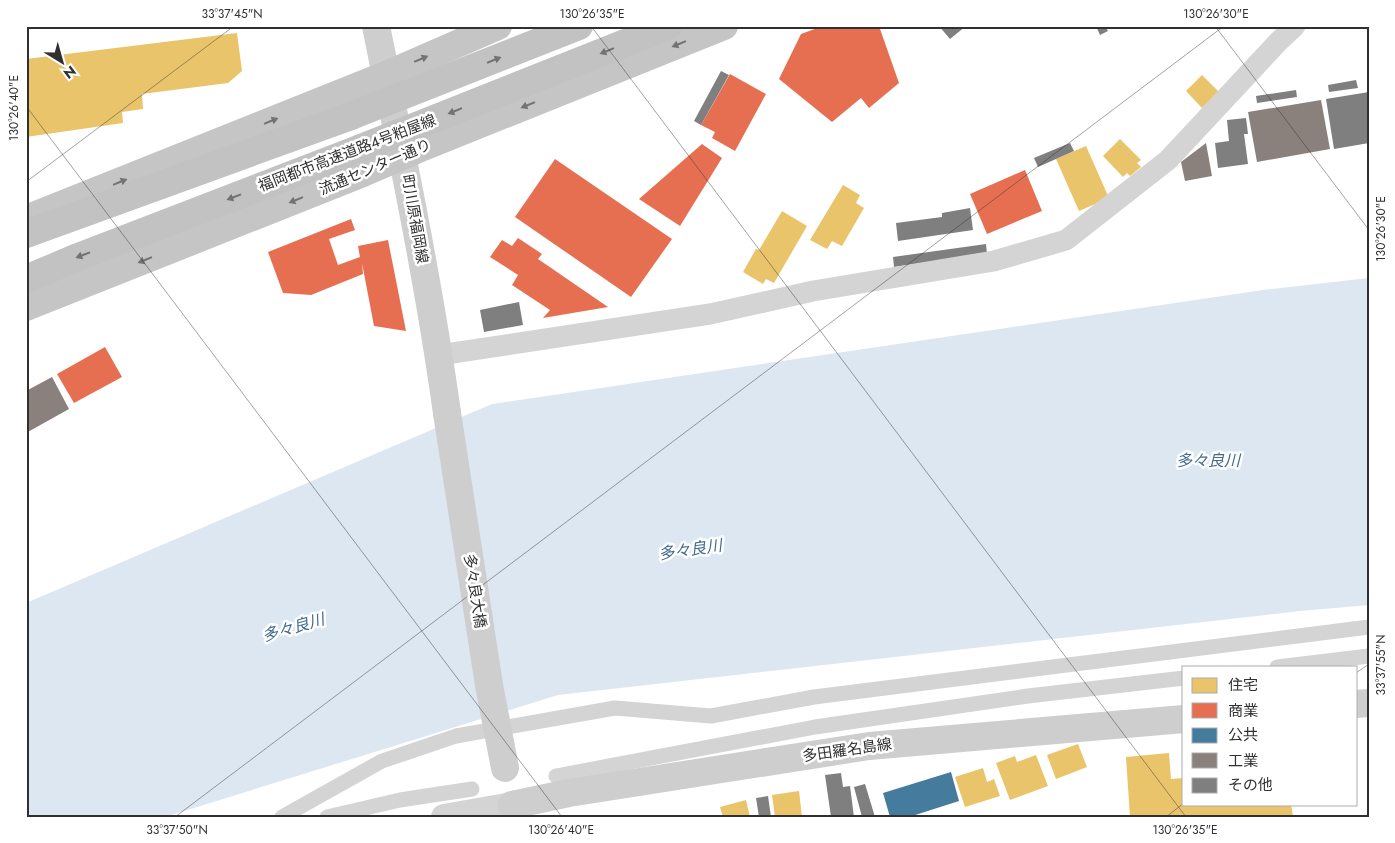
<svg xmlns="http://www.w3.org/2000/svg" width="1395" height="843" viewBox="0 0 1395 843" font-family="Jost,'Noto Sans JP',sans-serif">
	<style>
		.water { fill: #dce7f1 }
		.homes { fill: #e9c46a }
		.shops { fill: #e76f51 }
		.public { fill: #457b9d }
		.industry { fill: #8a817c }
		.building { fill: #7f7f7f }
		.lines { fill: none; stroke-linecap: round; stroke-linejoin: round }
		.pedestrian { stroke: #d4d4d4; stroke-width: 15 }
		.minor { stroke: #d4d4d4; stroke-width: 21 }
		.tertiary { stroke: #d4d4d4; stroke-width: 26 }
		.secondary { stroke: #cecece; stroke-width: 28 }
		.trunk { stroke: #c5c5c5; stroke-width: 28 }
		.motorway { stroke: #c2c2c2; stroke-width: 28 }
		.secondary-bridge { stroke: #cecece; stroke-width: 28 }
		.motorway-bridge { stroke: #c2c2c2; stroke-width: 28 }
		.oneway { fill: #737373 }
		.oneway2 { fill: #727272 }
		.ticks { fill: none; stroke: #303030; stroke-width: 1; stroke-opacity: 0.45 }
		.labels { text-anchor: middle; stroke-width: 5; stroke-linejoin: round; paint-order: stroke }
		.street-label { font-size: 15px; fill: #303030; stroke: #fff }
		.water-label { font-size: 16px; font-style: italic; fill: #426b8f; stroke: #fff }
		.neatline { fill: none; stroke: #303030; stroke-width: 2 }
		.ticks-label { font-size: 12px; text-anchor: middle; fill: #303030 }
	</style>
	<rect width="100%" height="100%" fill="#fff"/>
	<polygon class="water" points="1369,278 1369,605 1300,611 558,695 165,817 26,817 26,603 492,404 1263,290"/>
	<g class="homes">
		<polygon points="237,33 242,71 228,83 142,94 143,109 122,112 123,123 26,137 26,59"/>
		<polygon points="1202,75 1219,92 1202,108 1186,91"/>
		<polygon points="1120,139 1141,160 1137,163 1141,167 1130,176 1127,173 1123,177 1103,156"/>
		<polygon points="1086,146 1109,198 1079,211 1056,159"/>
		<polygon points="843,185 860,195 856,203 864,208 842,246 832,241 827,249 810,240"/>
		<polygon points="782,211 807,226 774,283 766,279 763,284 743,272 756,249 759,250"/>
		<polygon points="1078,744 1087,767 1056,779 1047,755"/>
		<polygon points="1169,753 1171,779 1184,778 1184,804 1291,804 1293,817 1130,817 1126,757"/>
		<polygon points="1036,755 1048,786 1010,800 996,763 1015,756 1017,762"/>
		<polygon points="983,768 987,782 994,779 1000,796 965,807 955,777"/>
		<polygon points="799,791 802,817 775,817 772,795"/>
		<polygon points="746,800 750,817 723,817 720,807"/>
	</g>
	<g class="shops">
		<polygon points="823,26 879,26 899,83 869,108 861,98 832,122 779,79 801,34"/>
		<polygon points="730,74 766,94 735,151 712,138 715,132 701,125"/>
		<polygon points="702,144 722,158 680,226 639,199"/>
		<polygon points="555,159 672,239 631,297 515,217"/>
		<polygon points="1025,170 1042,211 987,234 970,194"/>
		<polygon points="351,219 355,230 329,239 338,265 360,257 358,246 388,240 406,331 374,326 362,263 363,274 311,295 283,293 268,252"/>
		<polygon points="518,238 542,254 538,259 608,307 543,318 550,310 512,285 518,275 490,257 502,240 512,246"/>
		<polygon points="105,347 122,377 74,403 57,374"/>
	</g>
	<polygon class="public" points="951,772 959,801 909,817 890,817 883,793"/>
	<g class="industry">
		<polygon points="1321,100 1330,149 1257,162 1248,112"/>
		<polygon points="1206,143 1212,176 1185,181 1181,162"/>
		<polygon points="52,377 69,409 26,433 26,391"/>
	</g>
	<g class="building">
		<polygon points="939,26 966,26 950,39"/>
		<polygon points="1096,26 1105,26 1108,31 1100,35"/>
		<polygon points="721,71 729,75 701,125 694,121"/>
		<polygon points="1356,80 1358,88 1329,92 1328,85"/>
		<polygon points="1296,90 1297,97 1257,103 1256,96"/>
		<polygon points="1369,92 1369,143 1334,149 1326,99"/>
		<polygon points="1246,118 1248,134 1244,134 1248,164 1218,168 1215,143 1229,141 1227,120"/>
		<polygon points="1070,143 1074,151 1038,167 1034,158"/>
		<polygon points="970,208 973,230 898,241 896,223 942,217 942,213"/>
		<polygon points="986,244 987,254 894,267 893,257"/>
		<polygon points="519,302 523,325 484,332 480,310"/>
		<polygon points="841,773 843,787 850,786 854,817 831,817 825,775"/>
		<polygon points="865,784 875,817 862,817 854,787"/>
		<polygon points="768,796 771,817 759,817 756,798"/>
	</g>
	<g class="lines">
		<g class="pedestrian">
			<polyline points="1277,667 1369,656"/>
			<polyline points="556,776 815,727 1028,696 1184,678"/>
			<polyline points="282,817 382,761 456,736 615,708 711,716 814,697 1369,627"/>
			<polyline points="327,817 400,800 472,789"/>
		</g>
		<polyline class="minor" points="439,355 710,314 813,291 994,261 1066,240 1168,160 1279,41 1295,26"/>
		<polyline class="tertiary" points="444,817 512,805"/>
		<g class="secondary">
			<path d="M 376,26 C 402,155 429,283 447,413"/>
			<polyline points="1356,704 1369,703"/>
			<polyline points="512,805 569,793 869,746 1184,719"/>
		</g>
		<g class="trunk">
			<polyline points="26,219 386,75 498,26"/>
			<polyline points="26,307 363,173 423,147 724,26"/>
		</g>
		<g class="motorway">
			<polyline points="26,234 351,116"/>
			<polyline points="26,279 78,257 361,148"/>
		</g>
		<polyline class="secondary-bridge" points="447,413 489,685 505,768"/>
		<g class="motorway-bridge">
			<polyline points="351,116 579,26"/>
			<polyline points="361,148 668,26"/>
		</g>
	</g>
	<defs><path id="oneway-solid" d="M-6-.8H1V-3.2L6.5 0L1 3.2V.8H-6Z" transform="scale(1.25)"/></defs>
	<g class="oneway">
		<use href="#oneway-solid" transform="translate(679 44) rotate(158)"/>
		<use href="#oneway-solid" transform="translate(421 59) rotate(-23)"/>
		<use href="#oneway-solid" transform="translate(528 105) rotate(158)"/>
		<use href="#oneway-solid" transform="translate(271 121) rotate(-22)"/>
		<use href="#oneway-solid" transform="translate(120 182) rotate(-22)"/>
		<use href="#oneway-solid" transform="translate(296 200) rotate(158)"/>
		<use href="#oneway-solid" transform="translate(145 260) rotate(158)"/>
	</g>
	<g class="oneway2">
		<use href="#oneway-solid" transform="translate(607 51) rotate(158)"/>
		<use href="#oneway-solid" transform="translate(494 60) rotate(-22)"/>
		<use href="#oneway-solid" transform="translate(455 111) rotate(158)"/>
		<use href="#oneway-solid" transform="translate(234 197) rotate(159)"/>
		<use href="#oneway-solid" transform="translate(83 255) rotate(159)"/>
	</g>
	<path class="ticks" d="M 591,26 L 1186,817M 1215,26 L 1369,230M 26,106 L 562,817M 26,182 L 234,26M 1356,673 L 1369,664M 175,817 L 1224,26M 1166,817 L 1184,803"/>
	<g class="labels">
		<g class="street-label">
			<text transform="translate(347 153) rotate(-21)" y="5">福岡都市高速道路4号粕屋線</text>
			<text transform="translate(375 167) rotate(-23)" y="5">流通センター通り</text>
			<text transform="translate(415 219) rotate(80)" y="5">町川原福岡線</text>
			<text transform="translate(475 591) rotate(81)" y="5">多々良大橋</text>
			<text transform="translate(847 750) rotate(-8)" y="5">多田羅名島線</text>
		</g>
		<g class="water-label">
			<text x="1208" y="466">多々良川</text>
			<text transform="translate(690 549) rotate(-8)" y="6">多々良川</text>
			<text transform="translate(293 627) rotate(-16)" y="6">多々良川</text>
		</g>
	</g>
	<rect width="1395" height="843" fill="none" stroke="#ffffff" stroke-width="55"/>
	<rect x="1182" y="666" width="175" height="140" fill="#ffffff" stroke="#acacac"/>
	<rect x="1192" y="678" width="25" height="15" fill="#e9c46a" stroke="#acacac"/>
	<text x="1228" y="690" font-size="15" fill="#303030">住宅</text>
	<rect x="1192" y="703" width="25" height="15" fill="#e76f51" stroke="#acacac"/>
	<text x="1228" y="716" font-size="15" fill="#303030">商業</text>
	<rect x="1192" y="728" width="25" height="15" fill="#457b9d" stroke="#acacac"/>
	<text x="1228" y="740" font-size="15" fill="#303030">公共</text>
	<rect x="1192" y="753" width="25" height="15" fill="#8a817c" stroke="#acacac"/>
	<text x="1228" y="766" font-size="15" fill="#303030">工業</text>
	<rect x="1192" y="778" width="25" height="15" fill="#7f7f7f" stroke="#acacac"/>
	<text x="1228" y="790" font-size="15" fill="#303030">その他</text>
	<g transform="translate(62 62) rotate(143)" stroke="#ffffff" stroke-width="4" paint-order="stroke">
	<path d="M0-4L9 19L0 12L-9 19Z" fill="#303030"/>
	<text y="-8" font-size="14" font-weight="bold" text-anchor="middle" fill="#303030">N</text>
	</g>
	<rect x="28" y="28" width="1340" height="788" class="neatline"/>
	<g class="ticks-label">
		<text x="232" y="18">33°37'45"N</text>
		<text x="592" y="18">130°26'35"E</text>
		<text x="1216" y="18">130°26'30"E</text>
		<text transform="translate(14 108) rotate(-90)" y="4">130°26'40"E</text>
		<text transform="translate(1381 229) rotate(-90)" y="4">130°26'30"E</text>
		<text transform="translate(1381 665) rotate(-90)" y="4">33°37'55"N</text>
		<text x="177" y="834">33°37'50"N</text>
		<text x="561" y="834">130°26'40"E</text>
		<text x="1185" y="834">130°26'35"E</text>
	</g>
</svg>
